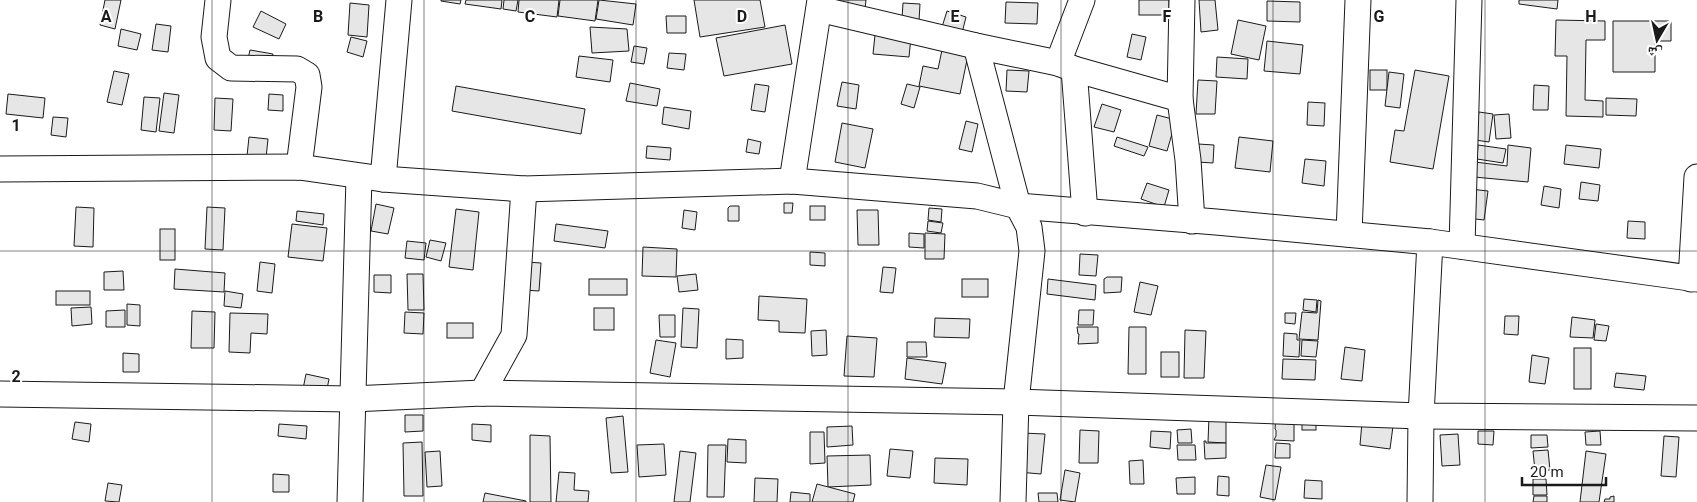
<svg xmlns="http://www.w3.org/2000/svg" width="1697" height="502" viewBox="0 0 1697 502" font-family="Roboto,'Noto Naskh Arabic',sans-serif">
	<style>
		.building { fill: #e6e6e6; stroke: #1a1a1a }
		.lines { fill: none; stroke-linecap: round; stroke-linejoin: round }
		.minor-casing { stroke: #1a1a1a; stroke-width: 27 }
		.minor { stroke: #fff; stroke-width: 25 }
		.grid { fill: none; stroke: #1a1a1a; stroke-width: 1; stroke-opacity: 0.55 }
		.grid-label { font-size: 16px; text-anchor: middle; font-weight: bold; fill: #1a1a1a; stroke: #fff; stroke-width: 4; stroke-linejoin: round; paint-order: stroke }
	</style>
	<rect width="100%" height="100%" fill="#fff"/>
	<g class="building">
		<polygon points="105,0 121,0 115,29 100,25"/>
		<polygon points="441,0 461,0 460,4 441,1"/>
		<polygon points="466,0 502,0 501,9 465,4"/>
		<polygon points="504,0 518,0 516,11 503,9"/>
		<polygon points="519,0 559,0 557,17 518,12"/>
		<polygon points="560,0 598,0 595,21 558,16"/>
		<polygon points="599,0 636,4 633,25 596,19"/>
		<polygon points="694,0 760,0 765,27 700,37"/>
		<polygon points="838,0 866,0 865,9 838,6"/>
		<rect x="1139" y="0" width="30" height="15"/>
		<polygon points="1199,0 1215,0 1218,30 1201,32"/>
		<polygon points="1519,0 1558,0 1557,9 1519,4"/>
		<polygon points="1267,1 1300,2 1300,22 1267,21"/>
		<polygon points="1006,2 1038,3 1037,24 1005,23"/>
		<polygon points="350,3 369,5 367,37 348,35"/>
		<polygon points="903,3 920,4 919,21 902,19"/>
		<polygon points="261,11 286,24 279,39 253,27"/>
		<polygon points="947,11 966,17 962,33 942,27"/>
		<polygon points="666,16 686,16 686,33 667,33"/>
		<polygon points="1238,20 1266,26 1259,60 1231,54"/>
		<polygon points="1556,20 1605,21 1605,40 1586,40 1585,100 1603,101 1603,117 1566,116 1567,56 1555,56"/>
		<polygon points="1613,21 1671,21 1671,41 1655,41 1655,72 1613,72"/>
		<polygon points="156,24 171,26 168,52 152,50"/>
		<polygon points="785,25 792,64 724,76 716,38"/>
		<polygon points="590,27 627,29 629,51 592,53"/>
		<polygon points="121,29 141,34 137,50 118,46"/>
		<polygon points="1132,34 1146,37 1141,60 1127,57"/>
		<polygon points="875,35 911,37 909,57 873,54"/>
		<polygon points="351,37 367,41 363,57 347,52"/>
		<polygon points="1267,41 1303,45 1300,74 1264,71"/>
		<polygon points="634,46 647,48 644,64 631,62"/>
		<polygon points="250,50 273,54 269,73 246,68"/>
		<polygon points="942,50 968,55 960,94 919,86 923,66 938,69"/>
		<polygon points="669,53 686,54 684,70 667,68"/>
		<polygon points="579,56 613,60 610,82 576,77"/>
		<polygon points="1217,57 1248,59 1247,79 1216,77"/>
		<polygon points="1007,70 1029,71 1027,92 1006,91"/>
		<rect x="1370" y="70" width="17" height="20"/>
		<polygon points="1415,70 1449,76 1433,169 1390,162 1395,130 1404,131"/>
		<polygon points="114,71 129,74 122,105 107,102"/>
		<polygon points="1389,72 1404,74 1400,108 1385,106"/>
		<polygon points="1198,80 1217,81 1215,114 1196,114"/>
		<polygon points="842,82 859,85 856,109 837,106"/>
		<polygon points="630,83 660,89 657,106 626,101"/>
		<polygon points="755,84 769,86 765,112 751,110"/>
		<polygon points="907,84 920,87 914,108 901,104"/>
		<polygon points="1534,85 1549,86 1548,110 1533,110"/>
		<polygon points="456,86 585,109 581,134 452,111"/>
		<polygon points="164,93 179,95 174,133 159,131"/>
		<polygon points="8,94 45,98 43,118 6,114"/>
		<polygon points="269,94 283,95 283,111 268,110"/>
		<polygon points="144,97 160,98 156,132 141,130"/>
		<polygon points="215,98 233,99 231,131 214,130"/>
		<polygon points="1606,98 1637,99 1636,116 1606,115"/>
		<polygon points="1308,102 1325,103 1324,126 1307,125"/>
		<polygon points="1102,104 1121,110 1114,132 1094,127"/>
		<polygon points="664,107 691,111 689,129 662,124"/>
		<polygon points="1479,112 1493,114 1489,142 1475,140"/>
		<polygon points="1509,114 1511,138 1496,139 1494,115"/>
		<polygon points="1157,115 1176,120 1167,151 1149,146"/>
		<polygon points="53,117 68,118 66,137 51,135"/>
		<polygon points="966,121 978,124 972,152 959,149"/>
		<polygon points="842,123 873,129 865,168 835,162"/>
		<polygon points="249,137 268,139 266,158 247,156"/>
		<polygon points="1117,137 1148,147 1144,156 1114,146"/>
		<polygon points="1239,137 1273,141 1270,172 1235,168"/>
		<polygon points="748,139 761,142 759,154 746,152"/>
		<polygon points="1198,144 1214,145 1213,163 1197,162"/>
		<polygon points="1478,145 1506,149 1503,163 1477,159"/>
		<polygon points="1508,145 1531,148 1528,182 1474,177 1475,162 1507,166"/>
		<polygon points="1566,145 1601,149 1599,168 1564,164"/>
		<polygon points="647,146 671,148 670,160 646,158"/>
		<polygon points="1305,159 1326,161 1324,186 1302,183"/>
		<polygon points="1581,182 1600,185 1598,201 1579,199"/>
		<polygon points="1147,183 1169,190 1164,207 1141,199"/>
		<polygon points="1544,186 1561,189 1559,208 1541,205"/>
		<polygon points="1461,188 1488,191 1484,220 1458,217"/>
		<polygon points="784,203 793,203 792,213 784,213"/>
		<polygon points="376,204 394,208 388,234 371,231"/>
		<polygon points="730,206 739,206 739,221 728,221 728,208"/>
		<rect x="810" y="206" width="15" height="14"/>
		<polygon points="76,207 94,208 93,247 74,246"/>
		<polygon points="207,207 225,208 223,250 205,249"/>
		<polygon points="929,208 942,209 941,222 928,220"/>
		<polygon points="456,209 479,212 473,270 449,267"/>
		<polygon points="684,210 697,212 695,230 682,228"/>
		<polygon points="857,210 878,210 879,245 858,245"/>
		<polygon points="297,211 324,214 323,225 296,221"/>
		<polygon points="928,221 943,223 941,233 927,231"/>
		<polygon points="1628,221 1645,222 1645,239 1627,238"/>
		<polygon points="292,224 327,228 323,261 288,257"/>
		<polygon points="556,224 608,231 605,248 554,241"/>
		<rect x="160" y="229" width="15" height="31"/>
		<polygon points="909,233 924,234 924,248 909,247"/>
		<polygon points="925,233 945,234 944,259 925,259"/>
		<polygon points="430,240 446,243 441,261 426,257"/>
		<polygon points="407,241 426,243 424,260 405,258"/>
		<polygon points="643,247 677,249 676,277 642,276"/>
		<polygon points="810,252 825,253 825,266 810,265"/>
		<polygon points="1080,254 1098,255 1096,276 1079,275"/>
		<polygon points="260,262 275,264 272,293 257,291"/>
		<polygon points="526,262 541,263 539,291 524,290"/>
		<polygon points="883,267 896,268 893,293 880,292"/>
		<polygon points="175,269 225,273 224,292 174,289"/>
		<polygon points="123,271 124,290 104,290 104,272"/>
		<polygon points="407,274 423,274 424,310 408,310"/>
		<polygon points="696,274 698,290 679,292 677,276"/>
		<polygon points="374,275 391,275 391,293 374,292"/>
		<polygon points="1107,277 1122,277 1121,292 1104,293 1104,279"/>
		<rect x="589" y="279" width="38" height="16"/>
		<rect x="962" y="279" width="26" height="18"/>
		<polygon points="1048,279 1096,285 1095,300 1047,294"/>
		<polygon points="1140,282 1158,286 1151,315 1134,312"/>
		<rect x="56" y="291" width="34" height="14"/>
		<polygon points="225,291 243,294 241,308 224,306"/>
		<polygon points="759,296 807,299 805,333 779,332 779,321 758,320"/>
		<polygon points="1304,299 1317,300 1316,312 1303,310"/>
		<polygon points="1318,300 1321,301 1318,340 1299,339 1302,312 1317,313"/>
		<polygon points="127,304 140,305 140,326 127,325"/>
		<polygon points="91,307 92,324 72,326 71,308"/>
		<rect x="594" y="308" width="20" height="22"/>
		<polygon points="683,308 699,309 697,348 681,347"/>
		<polygon points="125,310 125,327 106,327 106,311"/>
		<polygon points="1079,310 1094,310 1093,325 1078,325"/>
		<polygon points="192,311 215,312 214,348 191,348"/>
		<polygon points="405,312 424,313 423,334 404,333"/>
		<polygon points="230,313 268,314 267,334 251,333 250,353 229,352"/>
		<polygon points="1285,313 1296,313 1295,324 1285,323"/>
		<polygon points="659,315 675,315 675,337 660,337"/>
		<polygon points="1505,316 1519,316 1518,335 1504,334"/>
		<polygon points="1572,317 1595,320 1593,338 1570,337"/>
		<polygon points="935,318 970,319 969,338 934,337"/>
		<rect x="447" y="323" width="26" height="15"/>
		<polygon points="1596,324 1609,326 1606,341 1594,340"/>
		<polygon points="1077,327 1098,327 1098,343 1078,344 1079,334 1078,334"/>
		<polygon points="1129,327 1146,327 1146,374 1128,374"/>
		<polygon points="826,330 827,355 812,356 811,331"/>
		<polygon points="1185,330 1206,331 1204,378 1184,378"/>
		<polygon points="1284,333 1297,334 1297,340 1300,340 1299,357 1283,356"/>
		<polygon points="847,336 877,338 874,377 844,376"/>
		<polygon points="726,339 743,340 743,358 726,359"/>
		<polygon points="656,340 676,343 670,377 650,373"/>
		<polygon points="1302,340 1318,341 1316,357 1301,356"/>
		<polygon points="907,342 926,342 927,357 907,357"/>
		<polygon points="1345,347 1365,350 1362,381 1341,379"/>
		<rect x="1574" y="348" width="17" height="41"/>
		<rect x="1161" y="352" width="18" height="25"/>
		<polygon points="123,353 139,354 139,372 123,372"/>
		<polygon points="1532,355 1549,358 1545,384 1529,382"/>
		<polygon points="907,358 946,363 942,384 905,379"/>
		<polygon points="1283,359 1316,360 1315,380 1282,379"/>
		<polygon points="1616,373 1646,376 1644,390 1614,387"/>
		<polygon points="306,374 329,379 326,394 303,389"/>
		<polygon points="1276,414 1294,424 1294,441 1274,440 1276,436 1276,430 1275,429"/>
		<polygon points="405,415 423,415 423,431 405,432"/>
		<polygon points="623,416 628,472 611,473 606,418"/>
		<polygon points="1209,416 1226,416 1226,443 1208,442"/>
		<rect x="1302" y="416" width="14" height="14"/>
		<polygon points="75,422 91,424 89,442 72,439"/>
		<polygon points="1362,422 1393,426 1390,449 1360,445"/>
		<polygon points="279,424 307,426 306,439 278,436"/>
		<polygon points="472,424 491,425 491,442 472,440"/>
		<polygon points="852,426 853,445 827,447 827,427"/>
		<polygon points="1191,429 1192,443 1178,443 1177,430"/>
		<polygon points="1080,430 1099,431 1098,463 1079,463"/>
		<polygon points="1151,431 1171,432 1170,449 1150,447"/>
		<polygon points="1478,431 1494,431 1493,445 1478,444"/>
		<polygon points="1600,431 1601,445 1586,445 1585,432"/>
		<polygon points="810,432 824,432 825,463 810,464"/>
		<polygon points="1022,433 1045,434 1041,474 1018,472"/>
		<polygon points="1458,434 1460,465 1442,466 1440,435"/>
		<polygon points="530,435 550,436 551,502 530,502"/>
		<polygon points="1531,435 1547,435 1548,447 1531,448"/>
		<polygon points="1664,436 1679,437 1676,477 1661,476"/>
		<polygon points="728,439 746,440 746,463 727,462"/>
		<polygon points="1204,441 1206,441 1206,443 1226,443 1226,458 1205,459"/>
		<polygon points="422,442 423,496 404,496 403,443"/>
		<polygon points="1276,443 1290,444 1290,458 1275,458"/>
		<polygon points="664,444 666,475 639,477 637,445"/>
		<polygon points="708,445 726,445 724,497 707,497"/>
		<polygon points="1177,445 1195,445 1196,460 1178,460"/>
		<polygon points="890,449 913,451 910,478 887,476"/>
		<polygon points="1548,450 1550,470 1535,471 1533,451"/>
		<polygon points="440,451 442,486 427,487 425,452"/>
		<polygon points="680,451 696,453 690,502 674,502"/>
		<polygon points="1586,451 1606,454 1599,502 1580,502"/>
		<polygon points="870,455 871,485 828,487 827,456"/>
		<polygon points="935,458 968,459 967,485 934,483"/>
		<polygon points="1143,460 1144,484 1130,484 1129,461"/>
		<polygon points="1266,465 1281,467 1275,500 1260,497"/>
		<polygon points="1065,470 1080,473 1075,502 1060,500"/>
		<polygon points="559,472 575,473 574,490 589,491 588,502 556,502"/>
		<polygon points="273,474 289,475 289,492 273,492"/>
		<polygon points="1218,476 1229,477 1229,496 1217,495"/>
		<polygon points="1195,477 1195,494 1177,494 1176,478"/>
		<polygon points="755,478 778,479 777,502 754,502"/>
		<polygon points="1533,479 1546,479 1547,495 1533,495"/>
		<polygon points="1305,480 1322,481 1322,499 1304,498"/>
		<polygon points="108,483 122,485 119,502 105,501"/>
		<polygon points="817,484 855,494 853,502 812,502"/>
		<polygon points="791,492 810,494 810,502 790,502"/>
		<polygon points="485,493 526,501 526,502 483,502"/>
		<polygon points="1038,493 1057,493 1058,502 1039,502"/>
		<polygon points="1534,496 1547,496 1547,502 1533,502"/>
		<polygon points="1614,496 1614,502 1604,502 1605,499 1610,499 1610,497"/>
	</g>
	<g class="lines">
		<defs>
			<g id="minor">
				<polyline points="218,0 214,37 218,58 231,68 297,69 307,75 309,87 299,167"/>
				<polyline points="1182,0 1180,99 1188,160 1192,221"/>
				<polyline points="819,9 976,46 1058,63 1074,69 1180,99"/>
				<polyline points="976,46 1018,206 1029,227 1032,251 1016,402 1013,502"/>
				<polyline points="1058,63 1082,0"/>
				<polyline points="1074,69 1085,213"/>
				<polyline points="0,169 299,167 383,179 524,189 792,181 977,196 1018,206 1216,222 1430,242 1697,279"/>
				<polyline points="383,179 399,0"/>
				<polyline points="792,181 820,0"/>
				<polyline points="1349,234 1358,0"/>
				<polyline points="1462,246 1469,0"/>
				<polyline points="1691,279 1697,177"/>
				<polyline points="482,393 514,335 524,189"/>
				<polyline points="0,394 352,399 482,393 1016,402 1421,416 1697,418"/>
				<polyline points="350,502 359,177"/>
				<polyline points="1420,502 1421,416 1430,242"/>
			</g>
		</defs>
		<use href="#minor" class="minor-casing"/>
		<use href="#minor" class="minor"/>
	</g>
	<path class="grid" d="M 212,0 L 212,502M 424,0 L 424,502M 636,0 L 636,502M 848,0 L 848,502M 1061,0 L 1061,502M 1273,0 L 1273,502M 1485,0 L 1485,502M 0,251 L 1697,251"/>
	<g class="grid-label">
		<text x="106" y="22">A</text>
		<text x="318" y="22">B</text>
		<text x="530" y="22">C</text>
		<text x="742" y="22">D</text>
		<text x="955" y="22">E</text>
		<text x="1167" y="22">F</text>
		<text x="1379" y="22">G</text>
		<text x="1591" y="22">H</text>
		<text x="16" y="131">1</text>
		<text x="16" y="382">2</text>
	</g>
	<g transform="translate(1657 40) rotate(189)" stroke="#ffffff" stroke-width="4" paint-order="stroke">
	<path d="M0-4L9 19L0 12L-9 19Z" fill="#1a1a1a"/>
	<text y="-8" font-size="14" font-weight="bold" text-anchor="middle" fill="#1a1a1a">ش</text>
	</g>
	<path d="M1522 477v8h84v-8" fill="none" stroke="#1a1a1a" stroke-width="2.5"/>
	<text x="1530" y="477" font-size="15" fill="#1a1a1a" stroke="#ffffff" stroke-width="4" paint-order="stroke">20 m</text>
</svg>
